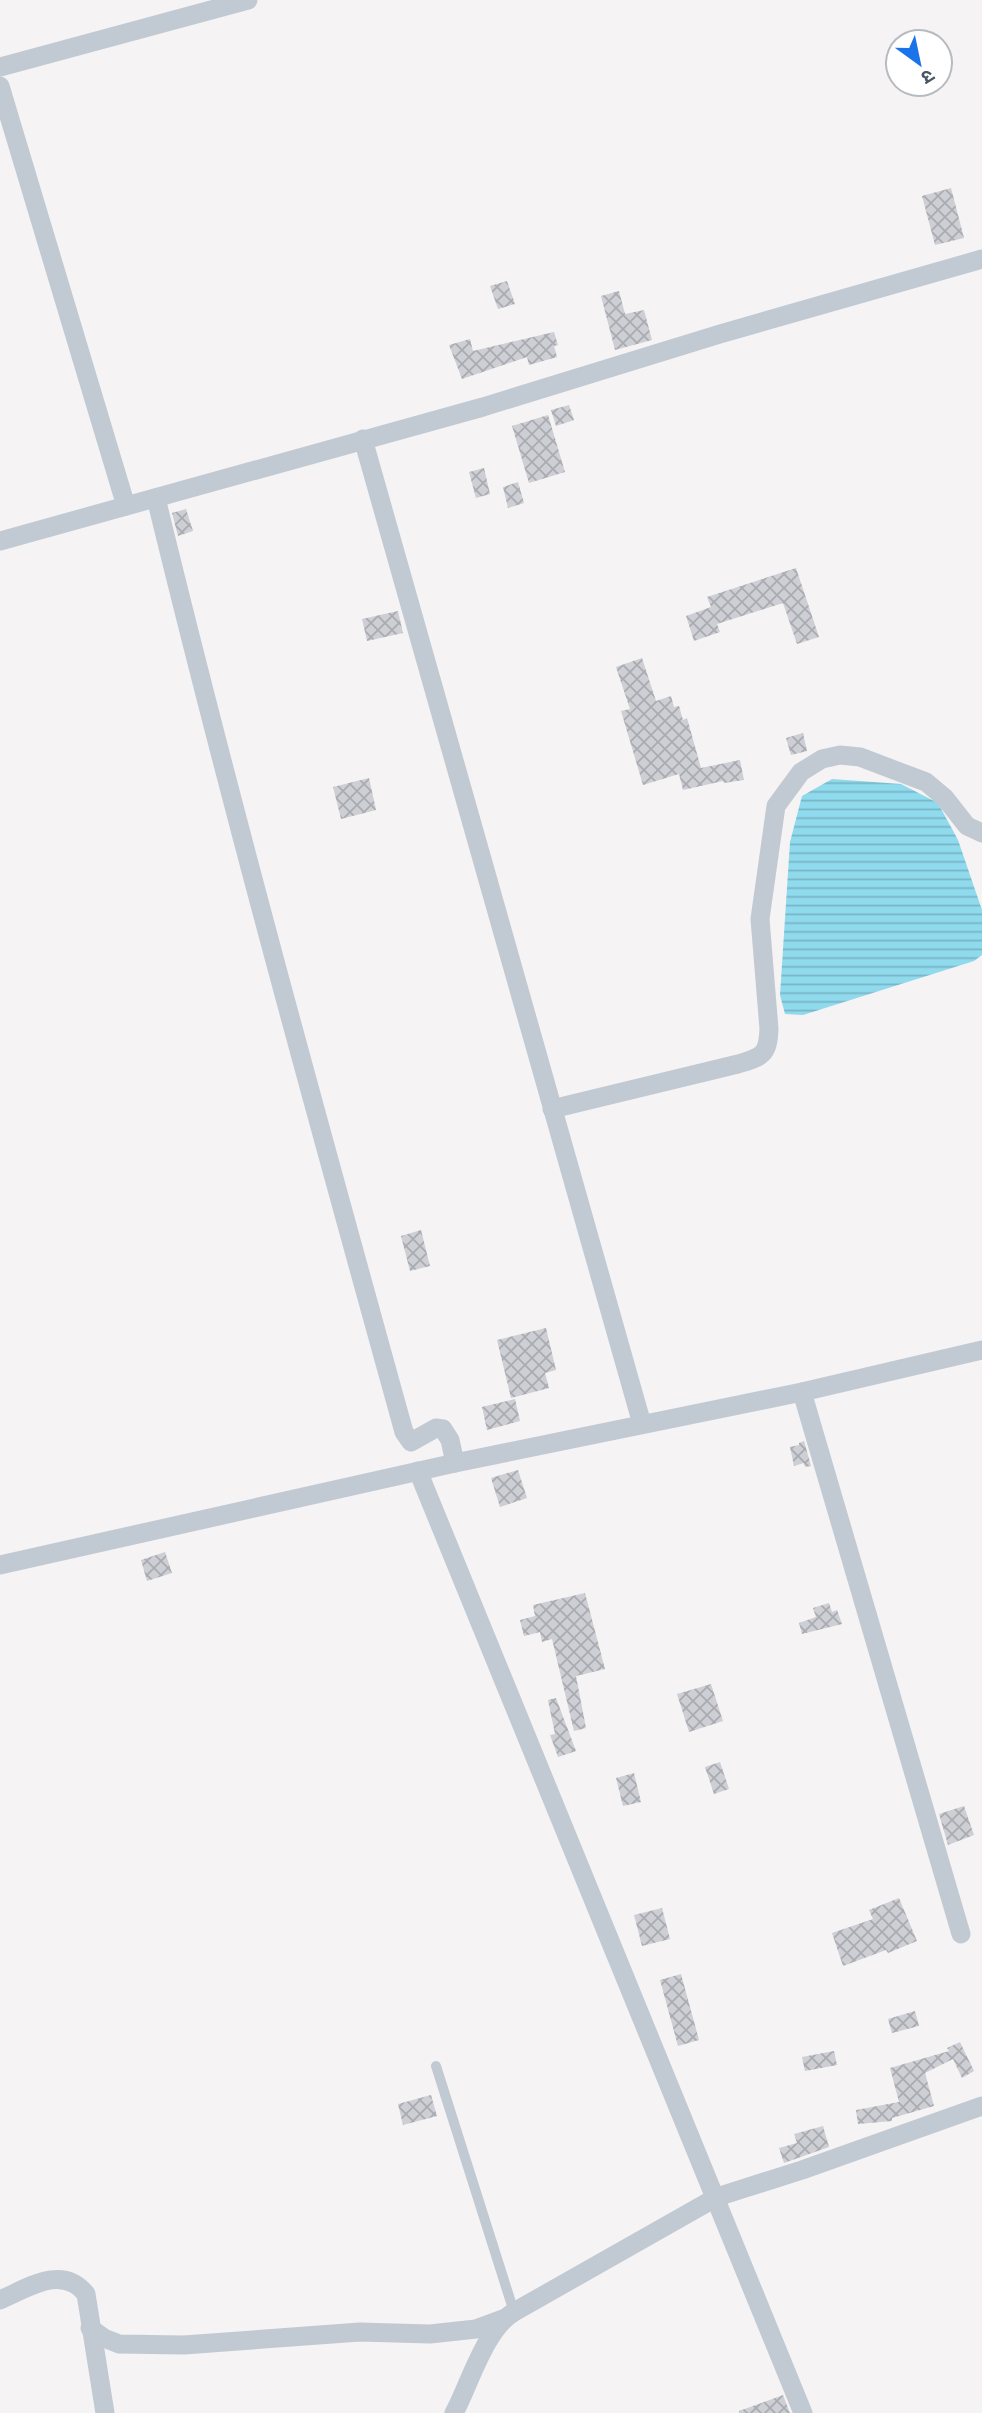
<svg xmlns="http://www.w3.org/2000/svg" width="982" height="2413" viewBox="0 0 982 2413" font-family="Commissioner,'Noto Sans Devanagari',sans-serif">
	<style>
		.water { fill: url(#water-rules) }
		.building { fill: url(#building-cross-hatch) }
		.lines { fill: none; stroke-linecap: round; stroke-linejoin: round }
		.lane { stroke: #c1cad2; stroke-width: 10 }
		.street { stroke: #c1cad2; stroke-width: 19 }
	</style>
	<defs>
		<pattern id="water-rules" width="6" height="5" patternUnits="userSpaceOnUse" patternTransform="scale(1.75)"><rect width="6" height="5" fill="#90daee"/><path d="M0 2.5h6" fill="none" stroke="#78b4c4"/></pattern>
		<pattern id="building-cross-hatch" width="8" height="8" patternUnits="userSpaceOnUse" patternTransform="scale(1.75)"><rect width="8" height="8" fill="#cdcfd5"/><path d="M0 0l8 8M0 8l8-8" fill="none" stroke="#a8abb0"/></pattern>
	</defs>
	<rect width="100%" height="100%" fill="#f5f3f3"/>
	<polygon class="water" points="832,779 901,784 938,803 958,840 982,910 982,955 974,961 803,1015 785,1014 780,995 790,842 802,796"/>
	<g class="building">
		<polygon points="951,188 964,238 935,245 922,196"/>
		<polygon points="507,281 515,304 498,309 490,286"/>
		<polygon points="619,291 625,314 644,310 652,340 615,350 601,296"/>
		<polygon points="554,332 558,345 554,346 557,357 529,365 527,357 462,379 449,345 470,339 473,351"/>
		<polygon points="569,405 574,420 556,426 551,410"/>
		<polygon points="548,415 565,472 529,483 512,426"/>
		<polygon points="484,468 490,494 476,498 469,472"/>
		<polygon points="518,482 524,503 508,508 503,487"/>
		<polygon points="186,509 193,531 178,536 172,513"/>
		<polygon points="796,568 819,637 797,644 783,603 717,624 720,632 694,641 686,616 711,607 707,597"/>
		<polygon points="398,611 403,633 367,641 362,619"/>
		<polygon points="642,658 656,701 671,696 674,707 679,706 683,720 687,718 701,768 740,760 744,780 724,783 723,781 683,790 679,774 643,785 621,711 630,709 616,667"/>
		<polygon points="803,733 807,751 791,755 786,738"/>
		<polygon points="369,778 376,810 341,819 333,787"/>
		<polygon points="421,1230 430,1266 410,1271 401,1236"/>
		<polygon points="546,1328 556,1370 545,1373 549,1388 511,1398 497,1340"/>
		<polygon points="515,1399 520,1421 487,1430 482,1407"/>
		<polygon points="804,1441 811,1466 805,1467 804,1463 794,1466 790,1447 799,1445 799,1443"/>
		<polygon points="518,1470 527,1498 500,1507 491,1478"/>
		<polygon points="165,1552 172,1573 147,1581 141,1560"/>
		<polygon points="585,1593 605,1669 576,1676 586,1728 574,1731 552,1639 542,1642 540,1632 524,1636 520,1620 535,1616 533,1605"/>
		<polygon points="829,1603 832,1612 837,1610 842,1624 802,1634 799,1623 816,1617 813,1608"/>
		<polygon points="711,1684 723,1721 689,1732 677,1694"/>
		<polygon points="556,1698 576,1751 558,1757 550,1735 555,1734 548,1700"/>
		<polygon points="720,1762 729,1789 714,1794 705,1767"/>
		<polygon points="634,1773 641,1802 623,1806 616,1778"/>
		<polygon points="964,1806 974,1835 948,1845 939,1814"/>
		<polygon points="899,1898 917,1941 888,1953 886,1950 843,1966 832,1933 873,1919 869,1910"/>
		<polygon points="662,1908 670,1939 642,1946 634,1915"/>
		<polygon points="681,1974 699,2040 678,2046 660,1980"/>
		<polygon points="915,2011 919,2026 892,2033 888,2019"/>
		<polygon points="960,2042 974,2071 962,2078 953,2059 925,2073 934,2106 892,2118 892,2121 858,2124 856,2110 899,2102 890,2068 949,2051 947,2048"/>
		<polygon points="834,2051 837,2065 805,2071 802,2057"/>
		<polygon points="431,2095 437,2116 403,2125 398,2104"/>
		<polygon points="823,2126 829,2147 784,2163 779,2148 797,2143 794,2134"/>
		<polygon points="783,2395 790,2413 739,2413 739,2411"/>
	</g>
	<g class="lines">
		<polyline class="lane" points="436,2066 514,2312"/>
		<g class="street">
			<polyline points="0,67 248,0"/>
			<polyline points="0,86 126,506"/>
			<polyline points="363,439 642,1424"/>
			<path d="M 156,498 C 232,811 318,1121 404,1432 L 411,1442 L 436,1428 L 443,1429 L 450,1440 L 455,1463"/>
			<polyline points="0,541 483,407 720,334 982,259"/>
			<path d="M 552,1109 L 738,1064 C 762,1057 768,1055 769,1029 L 760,919 L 776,806 L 801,772 L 822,759 L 840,755 L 860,757 L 926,782 L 945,798 L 967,826 L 982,833"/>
			<polyline points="802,1392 961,1934"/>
			<polyline points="418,1471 803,2413"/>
			<polyline points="0,1565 455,1463 802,1392 982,1350"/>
			<path d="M 0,2300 C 28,2288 62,2264 86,2294 L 105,2413"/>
			<polyline points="90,2328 104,2338 119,2344 184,2345 360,2332 430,2334 476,2329 503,2319"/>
			<path d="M 454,2413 C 470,2383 485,2329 514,2312 L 717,2197 L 802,2170 L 982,2106"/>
		</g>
	</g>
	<g transform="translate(919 63) rotate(147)"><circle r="33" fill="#ffffff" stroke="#b7bbc0" stroke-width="2"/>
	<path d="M0-5L12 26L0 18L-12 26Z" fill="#1a73e8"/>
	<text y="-10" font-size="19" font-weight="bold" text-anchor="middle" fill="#4a5661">उ</text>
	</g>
</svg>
